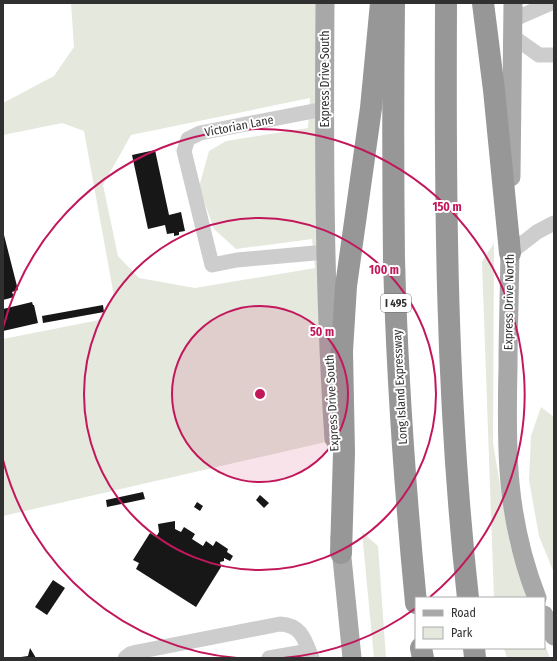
<svg xmlns="http://www.w3.org/2000/svg" width="557" height="661" viewBox="0 0 557 661" font-family="'Fira Sans Condensed',sans-serif">
	<style>
		.green { fill: #e4e8dd; fill-rule: evenodd }
		.building { fill: #171717 }
		.lines { fill: none; stroke-linecap: round; stroke-linejoin: round }
		.minor { stroke: #cdcdcd; stroke-width: 15 }
		.major { stroke: #a8a8a8; stroke-width: 19 }
		.highway { stroke: #979797; stroke-width: 22 }
		.ring { fill: none; stroke: #c2185b; stroke-width: 2 }
		.labels { text-anchor: middle; stroke-width: 4; stroke-linejoin: round; paint-order: stroke }
		.shield { fill: #fff; stroke: #6e6e6e; stroke-width: 1 }
		.shield-label { font-size: 11px; font-weight: bold; fill: #303030 }
		.street-label { font-size: 12px; fill: #303030; stroke: #fff }
		.centre { fill: #c2185b; stroke: #fff; stroke-width: 2 }
		.ring-label { font-size: 12px; text-anchor: middle; font-weight: bold; fill: #c2185b; stroke: #fff; stroke-width: 4; stroke-linejoin: round; paint-order: stroke }
	</style>
	<rect width="100%" height="100%" fill="#fff"/>
	<g class="green">
		<path d="M 71,3 L 323,3 L 326,442 L 3,516 L 3,339 L 99,320 L 114,296 L 84,131 L 62,123 L 3,135 L 3,103 L 54,76 L 74,47 ZM 310,98 L 308,128 L 226,141 L 209,151 L 199,187 L 214,229 L 236,249 L 312,239 L 315,268 L 195,288 L 139,278 L 118,256 L 103,185 L 131,135 Z"/>
		<polygon points="494,243 493,443 510,545 527,598 494,598 482,262"/>
		<polygon points="541,407 554,417 554,573 539,536 529,480 531,436"/>
		<polygon points="362,532 378,546 386,658 374,658"/>
		<polygon points="544,643 550,658 507,658 504,648 544,648"/>
	</g>
	<g class="building">
		<polygon points="155,150 169,215 181,212 185,231 179,232 179,235 174,236 174,233 167,234 165,225 148,229 132,155"/>
		<polygon points="3,231 18,290 12,292 14,297 3,300"/>
		<polygon points="32,302 33,305 34,305 38,323 3,331 3,309"/>
		<polygon points="103,305 104,312 43,323 42,316"/>
		<polygon points="143,492 145,499 107,507 106,500"/>
		<polygon points="260,495 269,503 264,508 256,500"/>
		<polygon points="197,502 203,506 200,511 194,507"/>
		<polygon points="175,521 175,529 181,532 184,527 195,534 192,539 203,546 206,541 213,546 216,541 228,549 227,552 233,556 230,561 224,558 224,561 220,562 221,567 196,607 136,569 139,563 133,560 150,533 156,537 159,532 158,524"/>
		<polygon points="53,580 65,588 47,615 35,607"/>
		<polygon points="30,648 36,658 21,658 21,657 28,656"/>
	</g>
	<g class="lines">
		<g class="minor">
			<polyline points="512,20 551,3"/>
			<polyline points="512,36 539,55 554,55"/>
			<polyline points="324,109 200,133 188,139 184,151 212,265 237,260 326,252"/>
			<polyline points="510,253 537,232 554,223"/>
			<path d="M 125,658 L 130,654 L 137,652 L 280,624 C 302,625 305,641 312,658"/>
			<polyline points="269,658 309,651"/>
		</g>
		<g class="major">
			<path d="M 325,3 C 324,149 324,294 334,439"/>
			<polyline points="511,177 513,3"/>
			<path d="M 510,237 C 510,281 508,324 508,368 C 506,451 506,519 537,598"/>
			<polyline points="340,538 352,658"/>
			<polyline points="544,615 554,636"/>
		</g>
		<g class="highway">
			<path d="M 394,3 C 393,88 393,174 394,259 C 397,374 405,489 416,603"/>
			<path d="M 446,3 C 445,202 446,400 468,598"/>
			<polyline points="483,3 494,90 510,253"/>
			<polyline points="341,553 344,453 342,351 346,286 371,108 381,3"/>
			<polyline points="421,648 423,658"/>
			<polyline points="474,648 475,658"/>
		</g>
	</g>
	<circle cx="260" cy="394" r="88" fill="#c2185b" fill-opacity=".12"/>
	<g class="ring">
		<circle cx="260" cy="394" r="88"/>
		<circle cx="260" cy="394" r="176"/>
		<path d="M416 608A265 265 0 0 1 283 658M237 658A265 265 0 0 1 3 460M3 328A265 265 0 1 1 430 597"/>
	</g>
	<g class="labels">
		<rect class="shield" x="381" y="294" width="30" height="18" rx="3"/>
		<g class="shield-label">
			<text x="396" y="307">I 495</text>
		</g>
		<g class="street-label">
			<text transform="translate(325 79) rotate(-90)" y="4">Express Drive South</text>
			<text transform="translate(239 126) rotate(-11)" y="4">Victorian Lane</text>
			<text transform="translate(509 302) rotate(-89)" y="4">Express Drive North</text>
			<text transform="translate(400 387) rotate(-93)" y="4">Long Island Expressway</text>
			<text transform="translate(332 403) rotate(-93)" y="4">Express Drive South</text>
		</g>
	</g>
	<circle cx="260" cy="394" r="6" class="centre"/>
	<g class="ring-label">
		<text x="447" y="211">150 m</text>
		<text x="384" y="274">100 m</text>
		<text x="322" y="336">50 m</text>
	</g>
	<rect width="557" height="661" fill="none" stroke="#303030" stroke-width="8"/>
	<rect x="415" y="597" width="130" height="52" fill="#ffffff" stroke="#acacac"/>
	<rect x="423" y="610" width="20" height="6" fill="#a8a8a8" stroke="#acacac"/>
	<text x="451" y="617" font-size="12" fill="#303030">Road</text>
	<rect x="423" y="627" width="20" height="12" fill="#e4e8dd" stroke="#acacac"/>
	<text x="451" y="637" font-size="12" fill="#303030">Park</text>
</svg>
